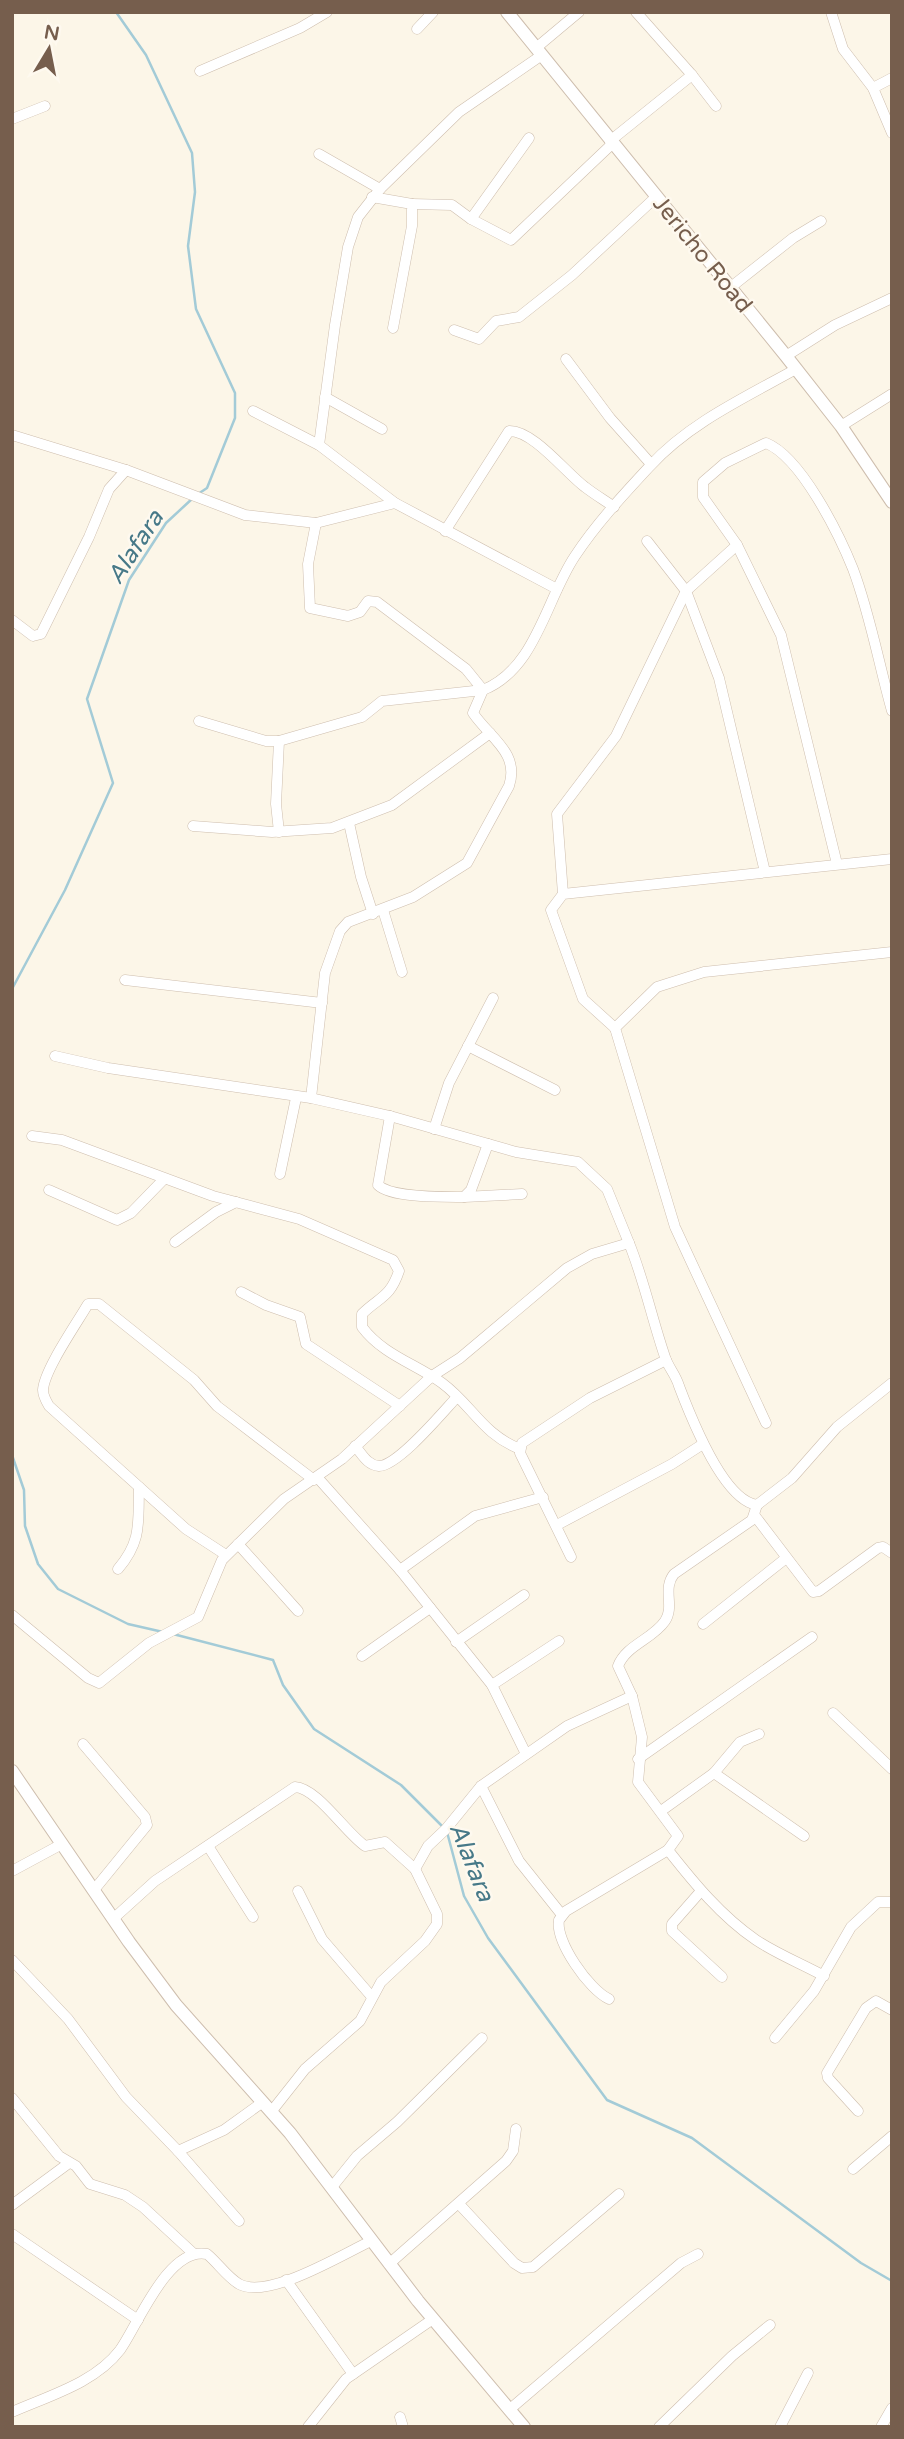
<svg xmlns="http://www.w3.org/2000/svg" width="904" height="2439" viewBox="0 0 904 2439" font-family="'Varela Round',sans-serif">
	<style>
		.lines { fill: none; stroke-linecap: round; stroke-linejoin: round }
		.stream { stroke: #a3cbd7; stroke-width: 2.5 }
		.minor-casing { stroke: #cebeae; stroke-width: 11 }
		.tertiary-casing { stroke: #cebeae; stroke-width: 14 }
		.minor { stroke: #fff; stroke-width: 10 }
		.tertiary { stroke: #fff; stroke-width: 12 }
		.labels { text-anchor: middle; stroke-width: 5; stroke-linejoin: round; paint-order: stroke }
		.street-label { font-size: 23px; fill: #765e4d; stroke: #fef9ef }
		.water-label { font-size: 24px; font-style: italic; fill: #477988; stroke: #fef9ef }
	</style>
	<rect width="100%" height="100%" fill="#fcf6e8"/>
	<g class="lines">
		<g class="stream">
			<polyline points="116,12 146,55 192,153 195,192 188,246 196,309 235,393 235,418 207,488 198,494"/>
			<polyline points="12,989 65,890 113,783 87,699 129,580 166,523 193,498"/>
			<polyline points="12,1455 24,1490 25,1526 38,1564 58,1589 128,1624 163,1632"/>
			<polyline points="173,1634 273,1660 283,1685 314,1729 401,1785 443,1827"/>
			<polyline points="447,1832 464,1896 488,1938 607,2100 692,2138 861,2263 892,2281"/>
		</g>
		<defs>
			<g id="minor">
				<polyline points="831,12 843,49 873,88 892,133"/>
				<polyline points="417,29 433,12"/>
				<polyline points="536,48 579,12"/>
				<polyline points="200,71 300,28 327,12"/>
				<polyline points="692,75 716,106"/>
				<polyline points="873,88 892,78"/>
				<polyline points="12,119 45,106"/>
				<polyline points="610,141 692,75 636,12"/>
				<polyline points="319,154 380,189"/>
				<polyline points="372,197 412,204 412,226 393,328"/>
				<polyline points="412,204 452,205 471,219 511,240 612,144"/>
				<polyline points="471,219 529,138"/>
				<polyline points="731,287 793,238 821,221"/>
				<polyline points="454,330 479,339 496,321 519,317 572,275 656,197"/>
				<polyline points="786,356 835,325 892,298"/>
				<polyline points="566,359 610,418 651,464"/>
				<polyline points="325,397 382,429"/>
				<polyline points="253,411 319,445 395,503 557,589"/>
				<polyline points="841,426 892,394"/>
				<polyline points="12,435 126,470 245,515 316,523 395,503"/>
				<polyline points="319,445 335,325 348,247 358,217 380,189 459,112 542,55"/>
				<polyline points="316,523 308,564 310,608 348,616 360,612 368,601 377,602 466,669 483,690"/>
				<path d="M 445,531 L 509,431 C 533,430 566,473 585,487 C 594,494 604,500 614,507"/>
				<polyline points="647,541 686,591 719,678 765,872"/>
				<polyline points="12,620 33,636 41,634 89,537 109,489 126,470"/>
				<path d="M 199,721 L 266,741 L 279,741 L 362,717 L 382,701 L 483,690 C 536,669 546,599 575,556 C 596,524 624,494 650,466 C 689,423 746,397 796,369"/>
				<polyline points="279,741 276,804 279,832"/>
				<polyline points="349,823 361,877 373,914"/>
				<polyline points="193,826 272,832 332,828 392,805 490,733"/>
				<path d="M 837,864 L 781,635 L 737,545 L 703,497 L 703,482 L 725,463 L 766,443 C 801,457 839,534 853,569 C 870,614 879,665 892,711"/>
				<polyline points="563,894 557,814 616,736 686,591 737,545"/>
				<polyline points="383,910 402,972"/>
				<polyline points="125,980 322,1003"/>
				<polyline points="615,1028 583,999 551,910 563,894 892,859"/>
				<polyline points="468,1046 555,1090"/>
				<polyline points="55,1056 108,1068 311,1098 390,1116 516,1152 578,1162 607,1189 629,1243"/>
				<path d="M 311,1098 L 325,973 L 340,931 L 348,922 L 413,897 L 467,863 L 509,786 C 520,753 490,738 473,713 L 483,690"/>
				<path d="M 390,1116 L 378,1185 C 391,1198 444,1197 464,1197 L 471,1190 L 488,1144"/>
				<polyline points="434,1129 449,1083 493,998"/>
				<path d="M 32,1136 L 62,1140 L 213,1196 L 299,1219 L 393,1260 L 399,1271 C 390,1298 379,1297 362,1314 L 362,1327 C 383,1355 416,1364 442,1383 C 472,1405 482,1434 520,1449"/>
				<polyline points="280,1174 296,1098"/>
				<polyline points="49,1190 117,1220 131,1213 164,1179"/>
				<polyline points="464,1197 522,1194"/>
				<polyline points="175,1242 216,1212 236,1202"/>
				<polyline points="241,1292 266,1305 300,1317 306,1344 400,1406"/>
				<polyline points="766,1423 675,1227 615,1028 657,987 704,972 892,952"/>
				<path d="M 355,1446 C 362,1454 367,1465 379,1466 C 398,1466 442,1413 456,1398"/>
				<polyline points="317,1477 400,1570 475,1516 543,1497"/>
				<polyline points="755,1516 813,1592 819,1591 878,1548 883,1547 892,1553"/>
				<polyline points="557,1525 672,1464 703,1444"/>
				<polyline points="238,1544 298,1611"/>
				<path d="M 226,1555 L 186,1529 L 49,1406 C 46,1401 43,1396 43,1390 C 44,1370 77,1323 88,1304 L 99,1304 L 194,1380 L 217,1406 L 314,1480"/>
				<polyline points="571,1557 520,1453 522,1443 590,1398 666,1360"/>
				<path d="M 118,1569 C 142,1541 138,1523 139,1487"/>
				<polyline points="400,1570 492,1685"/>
				<path d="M 12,1615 L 88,1678 L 99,1683 L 149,1643 L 198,1617 L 222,1560 L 284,1499 L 342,1459 L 432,1376 L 460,1358 L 567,1268 L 592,1254 L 629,1243 C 644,1280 652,1319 665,1357 C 668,1367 676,1375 679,1386 C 690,1415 723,1500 757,1505 L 792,1478 L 837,1427 L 892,1383"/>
				<polyline points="703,1624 785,1559"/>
				<polyline points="456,1642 524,1595"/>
				<polyline points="362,1656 430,1608"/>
				<polyline points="833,1713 892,1769"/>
				<polyline points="83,1744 145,1817 147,1825 94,1890"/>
				<polyline points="526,1754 492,1685 559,1641"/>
				<polyline points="638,1759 812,1637"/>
				<polyline points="714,1773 740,1742 759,1734"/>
				<polyline points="481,1786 519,1861 562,1915"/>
				<polyline points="661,1811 714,1773 804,1836"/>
				<polyline points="208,1846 253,1917"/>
				<path d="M 668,1850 C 694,1883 721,1916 756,1940 C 777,1954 802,1964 824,1976"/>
				<polyline points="415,1869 428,1846 446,1829 481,1786 567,1726 632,1696"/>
				<polyline points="12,1871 62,1844"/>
				<polyline points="298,1891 322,1939 372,1997"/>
				<polyline points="701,1891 672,1924 672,1931 722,1977"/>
				<path d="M 113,1919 L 155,1881 L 295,1787 C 317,1788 345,1832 365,1846 L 385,1842 L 415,1869 L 437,1914 L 437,1924 L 425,1941 L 381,1982 L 360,2021 L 305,2069 L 271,2112"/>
				<polyline points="12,1960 68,2019 126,2097 178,2151 224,2130 263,2102"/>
				<path d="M 609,1999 C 589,1990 555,1941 559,1920 L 566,1911 L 668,1850 L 678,1836 L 638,1782 L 642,1737 L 632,1696 L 618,1666 C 626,1645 653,1639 665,1621 C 675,1606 662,1589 674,1574 L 752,1520 L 757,1505"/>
				<polyline points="775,2038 814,1991 851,1927 878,1902 892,1902"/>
				<polyline points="12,2098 59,2156 76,2166 90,2184 125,2195 143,2207 194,2254"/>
				<polyline points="858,2111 828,2078 827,2073 866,2008 876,2001 892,2010"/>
				<polyline points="178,2151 239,2221"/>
				<polyline points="853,2169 892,2136"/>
				<polyline points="332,2187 357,2156 397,2122 482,2038"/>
				<polyline points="459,2204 514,2263 522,2268 533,2267 619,2194"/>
				<polyline points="12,2205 69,2163"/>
				<polyline points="12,2234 138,2320"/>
				<polyline points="389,2264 506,2161 513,2151 516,2129"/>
				<polyline points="286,2280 353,2374"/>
				<polyline points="509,2410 681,2263 698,2254"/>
				<path d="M 12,2412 C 48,2396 95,2383 120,2350 C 138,2325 168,2246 207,2254 C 218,2263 227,2277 239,2284 C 268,2300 341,2255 371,2241"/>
				<polyline points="400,2417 403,2427"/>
				<polyline points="308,2427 346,2379 433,2319"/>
				<polyline points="659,2427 732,2356 770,2325"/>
				<polyline points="780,2427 808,2373"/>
				<polyline points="881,2427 892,2408"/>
			</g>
			<g id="tertiary">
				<polyline points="507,12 786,356 841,426 892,502"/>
				<polyline points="12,1771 129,1942 176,2005 290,2133 418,2301 524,2427"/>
			</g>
		</defs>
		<use href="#minor" class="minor-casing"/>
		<use href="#tertiary" class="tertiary-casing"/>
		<use href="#minor" class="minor"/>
		<use href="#tertiary" class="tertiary"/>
	</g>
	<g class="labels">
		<g class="street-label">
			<text transform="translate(703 254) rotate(51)" y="8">Jericho Road</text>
		</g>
		<g class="water-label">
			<text transform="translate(135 547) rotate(-57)" y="8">Alafara</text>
			<text transform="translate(472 1862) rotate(68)" y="8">Alafara</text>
		</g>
	</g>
	<rect width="904" height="2439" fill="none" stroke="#765e4d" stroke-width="28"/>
	<g transform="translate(49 49) rotate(10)" stroke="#fef9ef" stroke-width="5" paint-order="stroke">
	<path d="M0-5L12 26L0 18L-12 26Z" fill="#765e4d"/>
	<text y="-10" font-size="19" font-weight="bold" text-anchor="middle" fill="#765e4d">N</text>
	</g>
</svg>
